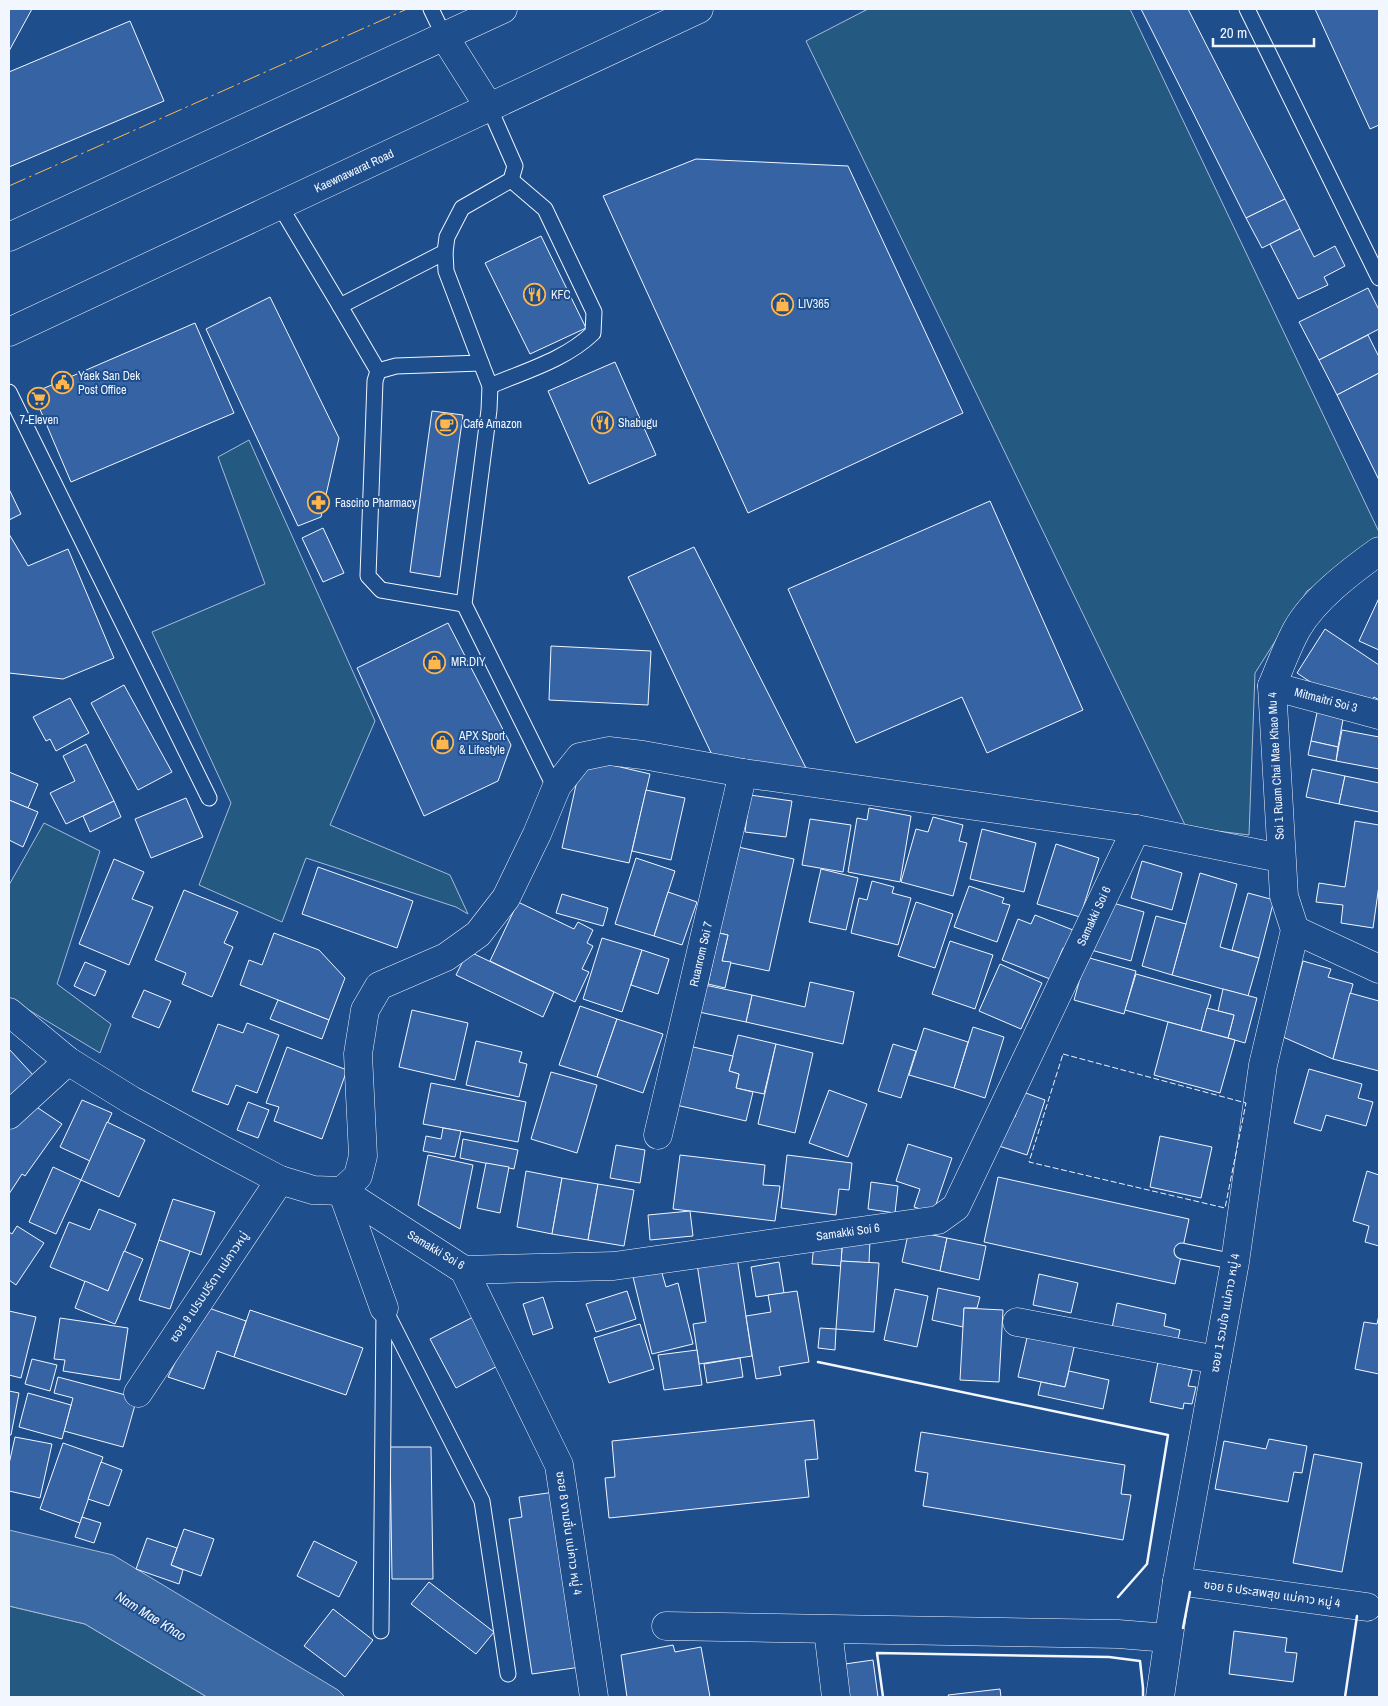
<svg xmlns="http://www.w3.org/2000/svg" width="1388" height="1706" viewBox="0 0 1388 1706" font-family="'Archivo Narrow','Noto Sans Thai',sans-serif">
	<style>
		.green { fill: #245a82; stroke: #a8bbd7 }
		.water { fill: #3b69a3; stroke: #a8bbd7 }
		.building { fill: #3563a3; stroke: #f2f6ff }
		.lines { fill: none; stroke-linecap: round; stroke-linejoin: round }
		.lane-casing { stroke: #f2f6ff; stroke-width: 17 }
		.street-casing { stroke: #f2f6ff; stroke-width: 29 }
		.primary-casing { stroke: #f2f6ff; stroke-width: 29 }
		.lane { stroke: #1f4e8c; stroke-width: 15 }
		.street { stroke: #1f4e8c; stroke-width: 28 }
		.primary { stroke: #1f4e8c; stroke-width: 28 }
		.fence { stroke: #f2f6ff; stroke-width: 1; stroke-dasharray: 6 2.5; stroke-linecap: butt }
		.wall { stroke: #f2f6ff; stroke-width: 2.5 }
		.power { stroke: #ffb74d; stroke-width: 1; stroke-dasharray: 18 4 2.5 4; stroke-linecap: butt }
		.labels { text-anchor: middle; stroke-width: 4; stroke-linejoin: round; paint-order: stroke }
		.street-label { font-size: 12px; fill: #f2f6ff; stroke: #1f4e8c }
		.poi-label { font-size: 12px; fill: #f2f6ff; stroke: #1f4e8c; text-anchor: start }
		.water-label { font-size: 14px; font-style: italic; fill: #f2f6ff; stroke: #1f4e8c }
	</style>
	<rect width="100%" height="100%" fill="#1f4e8c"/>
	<g class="green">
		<polygon points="868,9 1130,9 1379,532 1379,542 1307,591 1255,673 1249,835 1186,827 806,41"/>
		<polygon points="249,440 375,721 330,825 450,875 468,914 456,907 306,858 282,922 199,885 231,803 152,632 265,584 218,457"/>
		<polygon points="44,823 100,851 57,984 111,1024 100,1053 9,998 9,885"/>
		<polygon points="9,1606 85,1624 207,1697 9,1697"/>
	</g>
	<polygon class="water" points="9,1530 113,1555 338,1690 345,1697 207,1697 85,1624 9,1606"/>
	<g class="building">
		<polygon points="9,9 32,9 9,51"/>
		<polygon points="1141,9 1188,9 1285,199 1246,218"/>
		<polygon points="1315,9 1379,9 1379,125 1370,129"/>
		<polygon points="130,21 164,101 9,167 9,72"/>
		<polygon points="696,159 848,166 963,413 748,513 603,196"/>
		<polygon points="1285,199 1300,229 1262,248 1246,218"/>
		<polygon points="1300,229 1314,257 1335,246 1345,266 1324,277 1328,285 1298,299 1270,244"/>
		<polygon points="541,236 586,328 530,354 485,263"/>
		<polygon points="1368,288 1379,310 1379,329 1319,360 1299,322"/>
		<polygon points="270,297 339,438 321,517 298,526 206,329"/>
		<polygon points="195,323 234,413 71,482 33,393"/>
		<polygon points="1368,335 1379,357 1379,373 1337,395 1319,360"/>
		<polygon points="615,362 656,455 589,484 548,391"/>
		<polygon points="1379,373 1379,480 1337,395"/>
		<polygon points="432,411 463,415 440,577 410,572"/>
		<polygon points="9,489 21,514 9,520"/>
		<polygon points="990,501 1083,710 987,753 962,697 856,743 788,589"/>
		<polygon points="323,528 344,573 323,582 302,538"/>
		<polygon points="9,534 28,566 68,549 114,658 63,679 9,673"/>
		<polygon points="694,547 808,772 714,759 628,577"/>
		<polygon points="1379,598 1379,650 1359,641"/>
		<polygon points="448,623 511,745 498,781 424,816 357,668"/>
		<polygon points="1325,629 1379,665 1379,700 1374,697 1366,709 1336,699 1297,673"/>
		<polygon points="551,646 651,651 648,705 549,700"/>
		<polygon points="124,685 172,772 138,790 91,703"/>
		<polygon points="70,698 89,733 56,751 50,739 46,741 33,717"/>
		<polygon points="1318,708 1344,714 1338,747 1311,741"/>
		<polygon points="1342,730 1379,737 1379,769 1336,761"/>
		<polygon points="1311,741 1338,747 1336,761 1308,755"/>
		<polygon points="86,744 114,801 66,824 50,793 75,781 63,756"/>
		<polygon points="599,762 650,774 629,863 562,848 578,776"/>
		<polygon points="1312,769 1345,776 1339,804 1306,797"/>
		<polygon points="9,772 38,784 28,808 9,800"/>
		<polygon points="1345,776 1379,783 1379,812 1339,804"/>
		<polygon points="646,790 685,798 671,860 632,851"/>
		<polygon points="750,795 792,801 786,837 745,832"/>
		<polygon points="186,798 203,837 151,858 135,819"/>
		<polygon points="9,800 38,812 23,847 9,840"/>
		<polygon points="114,801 121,817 90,832 83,816"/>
		<polygon points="869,808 911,816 900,882 848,872 857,818 867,820"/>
		<polygon points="933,817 963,825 959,841 967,843 953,896 901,882 916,829 928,832"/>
		<polygon points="810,819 851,825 843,872 802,865"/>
		<polygon points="1355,821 1379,825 1379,885 1373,928 1341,923 1343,905 1316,902 1319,883 1345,887"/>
		<polygon points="982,829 1036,843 1024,892 970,879"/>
		<polygon points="1056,844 1099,858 1080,917 1037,904"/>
		<polygon points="738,847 794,859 769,971 722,961 728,935 719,933"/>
		<polygon points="636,858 675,871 654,936 615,924"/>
		<polygon points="114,859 144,872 132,899 153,907 129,965 79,944"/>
		<polygon points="1142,861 1182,873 1172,910 1131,898"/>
		<polygon points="318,867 413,901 397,948 302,914"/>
		<polygon points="821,869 858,878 846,930 809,922"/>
		<polygon points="1200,873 1237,884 1220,947 1259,958 1248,996 1172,975"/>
		<polygon points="872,881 894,887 892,893 911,898 898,945 851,933 859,898 867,900"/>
		<polygon points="969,886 1004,898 1002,903 1010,905 997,942 954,927"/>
		<polygon points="184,890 238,912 224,943 233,947 212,997 182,984 186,973 155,960"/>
		<polygon points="668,892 697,902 682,945 654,936"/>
		<polygon points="1248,893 1274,900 1259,958 1232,950"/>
		<polygon points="562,894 608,908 603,926 556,913"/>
		<polygon points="518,902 574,929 578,922 593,930 587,943 593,946 582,969 589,972 575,1002 490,961"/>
		<polygon points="916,902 953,914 935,968 898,956"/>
		<polygon points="1113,903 1144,912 1131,961 1091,950"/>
		<polygon points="1035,915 1078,932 1071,951 1063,948 1050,979 1002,960 1018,919 1031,924"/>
		<polygon points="1156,916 1186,924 1172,975 1142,966"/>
		<polygon points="274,933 319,950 345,978 329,1020 240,985 249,960 262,965"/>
		<polygon points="719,933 728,935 722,961 731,962 725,988 708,984"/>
		<polygon points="602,938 642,950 622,1012 583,999"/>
		<polygon points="950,941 993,955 975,1009 932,994"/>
		<polygon points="642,950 669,959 658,994 631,985"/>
		<polygon points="468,951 554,992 543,1017 456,975"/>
		<polygon points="1086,957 1136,971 1124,1014 1074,1000"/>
		<polygon points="1303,961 1331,969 1328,977 1353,984 1333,1059 1283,1037"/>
		<polygon points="85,962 106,971 95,996 74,986"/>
		<polygon points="1000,964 1042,983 1021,1029 979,1011"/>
		<polygon points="1136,974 1211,995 1201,1031 1125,1010"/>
		<polygon points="810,982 854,992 843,1044 746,1022 752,995 805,1007"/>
		<polygon points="700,984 752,995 746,1022 694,1011"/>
		<polygon points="1223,989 1257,998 1245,1043 1228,1038 1234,1015 1218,1011"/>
		<polygon points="144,990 171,1001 159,1028 132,1017"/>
		<polygon points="1350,993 1379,1001 1379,1071 1333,1059"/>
		<polygon points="278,1000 329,1020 322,1039 270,1019"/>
		<polygon points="580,1006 617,1019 597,1077 559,1065"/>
		<polygon points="1207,1008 1234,1015 1228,1038 1201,1031"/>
		<polygon points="412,1010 468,1023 455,1080 399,1067"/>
		<polygon points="617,1019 663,1034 643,1093 597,1077"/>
		<polygon points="1168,1022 1235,1040 1220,1093 1154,1075"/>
		<polygon points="247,1023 279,1035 257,1093 236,1085 228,1105 192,1091 218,1024 243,1033"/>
		<polygon points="973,1027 1004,1037 985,1098 954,1088"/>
		<polygon points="924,1028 968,1042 954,1088 909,1075"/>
		<polygon points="738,1035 776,1044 764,1094 736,1088 739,1074 729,1071"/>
		<polygon points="476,1041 522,1052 519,1062 527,1064 519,1097 466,1085"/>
		<polygon points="776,1044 813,1053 795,1133 758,1124"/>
		<polygon points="893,1044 916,1051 901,1098 878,1091"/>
		<polygon points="689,1046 733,1056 729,1071 739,1074 736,1088 753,1092 746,1121 676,1105"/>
		<polygon points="287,1047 347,1070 322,1139 274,1121 279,1107 266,1103"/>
		<polygon points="9,1049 34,1076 9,1100"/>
		<polygon points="1309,1069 1362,1084 1358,1098 1373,1102 1366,1126 1326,1115 1321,1131 1294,1123"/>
		<polygon points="551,1072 597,1085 577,1153 531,1139"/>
		<polygon points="431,1083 526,1102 518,1142 423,1124"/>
		<polygon points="829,1090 867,1104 848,1157 809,1143"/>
		<polygon points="1023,1092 1045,1100 1027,1155 999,1146 1009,1115 1015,1117"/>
		<polygon points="82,1100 112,1113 90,1161 60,1147"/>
		<polygon points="29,1102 62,1124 25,1176 22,1174 9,1194 9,1123"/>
		<polygon points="248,1102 269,1110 258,1138 237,1130"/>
		<polygon points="107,1122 145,1140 119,1197 81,1180"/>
		<polygon points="443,1128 461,1131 455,1157 423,1151 426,1136 441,1139"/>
		<polygon points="1160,1136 1212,1147 1201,1198 1150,1187"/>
		<polygon points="463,1139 518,1150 514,1169 460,1158"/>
		<polygon points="908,1144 952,1158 933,1213 914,1207 920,1189 896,1181"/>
		<polygon points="616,1145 645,1150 640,1183 610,1178"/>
		<polygon points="428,1155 473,1165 460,1229 418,1205"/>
		<polygon points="680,1155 765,1165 763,1185 780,1186 775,1221 673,1209"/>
		<polygon points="787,1155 852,1163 849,1190 839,1189 836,1215 781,1208"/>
		<polygon points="486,1163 509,1167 500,1213 477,1208"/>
		<polygon points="53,1167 81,1180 56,1234 29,1222"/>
		<polygon points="526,1171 562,1178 552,1234 517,1227"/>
		<polygon points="1367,1171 1379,1175 1379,1246 1365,1242 1369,1226 1353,1221"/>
		<polygon points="998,1177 1189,1219 1175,1284 984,1242"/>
		<polygon points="562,1178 598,1184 588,1240 552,1234"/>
		<polygon points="871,1182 898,1186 895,1213 868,1209"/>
		<polygon points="598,1184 634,1190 624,1246 588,1240"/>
		<polygon points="173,1199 215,1212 201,1255 159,1240"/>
		<polygon points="99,1209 136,1224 108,1291 50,1267 69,1222 90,1230"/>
		<polygon points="690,1211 693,1236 650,1240 648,1215"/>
		<polygon points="17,1226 44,1243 16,1285 9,1280 9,1232 12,1234"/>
		<polygon points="909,1230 947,1238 940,1271 902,1262"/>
		<polygon points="843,1238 870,1240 869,1263 841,1261"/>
		<polygon points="947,1238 986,1246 979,1280 940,1271"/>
		<polygon points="159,1240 190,1251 170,1309 139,1300"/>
		<polygon points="814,1243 842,1245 841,1266 812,1264"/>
		<polygon points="124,1251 143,1259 115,1324 75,1308 85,1281 108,1291"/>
		<polygon points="737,1257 752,1356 699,1364 693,1324 706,1322 697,1264"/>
		<polygon points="841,1261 879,1263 874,1332 836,1329"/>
		<polygon points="779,1262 784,1293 756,1297 751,1267"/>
		<polygon points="661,1270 666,1287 678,1283 693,1344 652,1354 633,1277"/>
		<polygon points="1039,1274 1078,1283 1071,1313 1033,1305"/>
		<polygon points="938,1288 980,1297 977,1308 964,1308 963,1327 932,1320"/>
		<polygon points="895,1289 928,1296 917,1347 884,1340"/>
		<polygon points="627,1291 636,1319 596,1332 586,1304"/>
		<polygon points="797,1291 809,1362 779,1367 781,1375 756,1379 746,1316 771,1312 768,1295"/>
		<polygon points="543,1297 553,1328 533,1335 523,1304"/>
		<polygon points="1117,1303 1166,1314 1164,1326 1180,1330 1175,1353 1110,1338"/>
		<polygon points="203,1306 246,1321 234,1357 217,1351 204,1389 168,1377"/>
		<polygon points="964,1308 1003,1310 999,1382 960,1380"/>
		<polygon points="250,1310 363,1348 346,1395 234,1357"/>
		<polygon points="9,1311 36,1317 21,1378 9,1375"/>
		<polygon points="479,1314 505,1362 456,1388 430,1339"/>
		<polygon points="1379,1315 1379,1374 1355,1369 1364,1322 1377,1324"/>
		<polygon points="60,1318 128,1328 120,1380 63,1371 65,1360 54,1359"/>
		<polygon points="640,1324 654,1369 609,1383 594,1338"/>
		<polygon points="820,1328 836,1329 835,1350 818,1348"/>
		<polygon points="1029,1329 1076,1339 1065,1387 1018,1377"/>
		<polygon points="697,1350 702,1385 664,1390 658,1355"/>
		<polygon points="740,1358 743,1377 707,1383 704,1364"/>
		<polygon points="32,1359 57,1365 50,1391 25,1384"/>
		<polygon points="1158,1362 1192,1370 1188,1386 1196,1387 1192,1404 1184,1403 1183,1409 1150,1402"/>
		<polygon points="1069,1371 1109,1380 1103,1409 1038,1395 1041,1382 1065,1387"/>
		<polygon points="58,1377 137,1398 123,1447 64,1431 73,1398 54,1393"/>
		<polygon points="9,1391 19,1393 11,1435 9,1435"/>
		<polygon points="28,1393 71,1405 62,1439 19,1427"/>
		<polygon points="814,1420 818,1459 805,1460 809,1497 609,1518 605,1478 615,1477 612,1441"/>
		<polygon points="921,1432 1125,1465 1121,1494 1131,1495 1123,1540 923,1506 928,1473 915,1471"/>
		<polygon points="15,1437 52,1444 40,1498 9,1491 9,1464"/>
		<polygon points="1269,1439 1307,1446 1302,1473 1294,1472 1288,1502 1215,1489 1224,1441 1266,1449"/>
		<polygon points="63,1443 103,1457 80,1523 40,1509"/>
		<polygon points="390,1447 431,1447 433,1579 392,1579"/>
		<polygon points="1314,1454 1362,1463 1342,1572 1293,1563"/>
		<polygon points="101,1462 122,1470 109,1506 88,1499"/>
		<polygon points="555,1492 581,1667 532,1674 509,1519 522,1517 519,1497"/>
		<polygon points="82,1517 101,1523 94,1543 75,1537"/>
		<polygon points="184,1529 214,1539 201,1576 171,1565"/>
		<polygon points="147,1538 177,1548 171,1565 183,1570 179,1584 136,1569"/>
		<polygon points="314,1541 357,1562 339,1597 297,1576"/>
		<polygon points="429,1582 494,1632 476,1654 411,1604"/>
		<polygon points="333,1609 373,1640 345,1677 304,1646"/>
		<polygon points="1234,1631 1287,1638 1285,1652 1297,1653 1293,1682 1229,1674"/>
		<polygon points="673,1645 675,1652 701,1647 710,1697 627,1697 621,1655"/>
		<polygon points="873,1660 878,1697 849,1697 845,1664"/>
		<polygon points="1000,1689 1001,1697 949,1697 948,1695"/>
	</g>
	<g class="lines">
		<defs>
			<g id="lane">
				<polyline points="431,9 444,36"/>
				<polyline points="1247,9 1379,278"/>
				<polyline points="280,206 340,306"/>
				<polyline points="445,252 340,306 378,371 375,381 368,576 381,590 464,604"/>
				<polyline points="481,363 490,386 489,410 464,604 551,780 557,786"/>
				<polyline points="378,371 396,366 481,363 446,271 445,252 447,237 462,208 511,180 515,166 489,107"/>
				<path d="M 490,386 C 525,371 565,360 593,333 L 594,312 L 545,209 L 511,180"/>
				<polyline points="9,392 209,798"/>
				<polyline points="1182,1251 1235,1262"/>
				<polyline points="384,1308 482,1501 508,1674"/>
				<polyline points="381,1631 384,1310"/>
			</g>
			<g id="street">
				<polyline points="1272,686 1379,715"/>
				<polyline points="1295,930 1379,969"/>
				<polyline points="9,1012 68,1061 131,1100 221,1149 280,1180 313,1190 342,1191 358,1176 363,1156 358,1054 365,1010 379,986 446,957 478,934 506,898 537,834 557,786 580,757 609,751 643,755 743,773 1136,829 1280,858"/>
				<polyline points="9,1115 68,1061"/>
				<polyline points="658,1135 743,773"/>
				<polyline points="342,1191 464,1270 614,1266 938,1220 956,1207 1136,829"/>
				<polyline points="342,1191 384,1308"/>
				<polyline points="464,1270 559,1465 594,1697"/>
				<polyline points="1017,1322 1217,1360"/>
				<polyline points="138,1393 280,1180"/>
				<polyline points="1177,1581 1367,1607"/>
				<polyline points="666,1626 1118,1634 1168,1638"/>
				<polyline points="828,1630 836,1697"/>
				<path d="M 1160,1697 L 1177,1581 L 1235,1262 L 1263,1065 L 1295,930 L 1284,896 L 1272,686 C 1280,667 1287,647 1297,629 C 1314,599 1351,571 1379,551"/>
			</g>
			<g id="primary">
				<polyline points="444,36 489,107"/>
				<polyline points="9,237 503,9"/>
				<polyline points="9,332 699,9"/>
			</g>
		</defs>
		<use href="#lane" class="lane-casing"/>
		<use href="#street" class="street-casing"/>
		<use href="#primary" class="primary-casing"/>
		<use href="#lane" class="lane"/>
		<use href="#street" class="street"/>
		<use href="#primary" class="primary"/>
		<polygon class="fence" points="1063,1054 1246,1103 1225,1208 1029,1162"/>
		<g class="wall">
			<polyline points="818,1362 1168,1435 1147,1564 1118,1597"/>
			<polyline points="1183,1628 1190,1592"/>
			<polyline points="883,1697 877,1653 1109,1657 1140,1661 1143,1688 1143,1697"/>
			<polyline points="1345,1697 1357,1616"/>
		</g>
		<polyline class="power" points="9,186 407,9"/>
	</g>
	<defs>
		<symbol id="restaurant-ring" viewBox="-11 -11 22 22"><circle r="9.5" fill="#1f4e8c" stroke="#ffb74d" stroke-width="1.5"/><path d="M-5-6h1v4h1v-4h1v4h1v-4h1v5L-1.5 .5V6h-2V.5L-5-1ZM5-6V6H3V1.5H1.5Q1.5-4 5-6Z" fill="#ffb74d"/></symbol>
		<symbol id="shop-ring" viewBox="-11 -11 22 22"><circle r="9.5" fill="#1f4e8c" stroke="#ffb74d" stroke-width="1.5"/><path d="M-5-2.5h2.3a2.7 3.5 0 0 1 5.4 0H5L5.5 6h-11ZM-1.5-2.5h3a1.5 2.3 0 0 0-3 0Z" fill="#ffb74d"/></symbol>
		<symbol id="civic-ring" viewBox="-11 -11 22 22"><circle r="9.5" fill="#1f4e8c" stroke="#ffb74d" stroke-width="1.5"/><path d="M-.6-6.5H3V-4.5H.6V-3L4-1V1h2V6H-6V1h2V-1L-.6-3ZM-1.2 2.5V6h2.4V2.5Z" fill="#ffb74d"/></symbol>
		<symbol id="supermarket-ring" viewBox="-11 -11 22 22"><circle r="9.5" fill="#1f4e8c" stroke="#ffb74d" stroke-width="1.5"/><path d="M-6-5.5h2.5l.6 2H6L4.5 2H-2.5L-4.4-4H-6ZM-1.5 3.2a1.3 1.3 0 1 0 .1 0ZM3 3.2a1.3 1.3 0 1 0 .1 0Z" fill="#ffb74d"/></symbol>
		<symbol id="cafe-ring" viewBox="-11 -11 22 22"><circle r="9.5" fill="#1f4e8c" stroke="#ffb74d" stroke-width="1.5"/><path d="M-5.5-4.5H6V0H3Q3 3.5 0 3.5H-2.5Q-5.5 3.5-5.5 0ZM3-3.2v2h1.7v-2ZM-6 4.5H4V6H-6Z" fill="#ffb74d"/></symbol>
		<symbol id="pharmacy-ring" viewBox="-11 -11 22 22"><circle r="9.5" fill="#1f4e8c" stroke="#ffb74d" stroke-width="1.5"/><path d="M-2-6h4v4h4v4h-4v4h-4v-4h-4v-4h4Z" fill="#ffb74d"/></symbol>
	</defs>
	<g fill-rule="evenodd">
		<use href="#restaurant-ring" x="522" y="282" width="25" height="25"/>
		<use href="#shop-ring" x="770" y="292" width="25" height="25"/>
		<use href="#civic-ring" x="50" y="370" width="25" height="25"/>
		<use href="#supermarket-ring" x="26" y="386" width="25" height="25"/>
		<use href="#restaurant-ring" x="590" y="410" width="25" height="25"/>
		<use href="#cafe-ring" x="434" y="412" width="25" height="25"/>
		<use href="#pharmacy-ring" x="306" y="490" width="25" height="25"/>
		<use href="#shop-ring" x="422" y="650" width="25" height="25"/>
		<use href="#shop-ring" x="430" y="730" width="25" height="25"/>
	</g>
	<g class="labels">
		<g class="street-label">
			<text transform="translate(354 171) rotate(-25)" y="4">Kaewnawarat Road</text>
			<text transform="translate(1326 700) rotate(15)" y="4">Mitmaitri Soi 3</text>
			<text transform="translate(1276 766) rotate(-93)" y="4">Soi 1 Ruam Chai Mae Khao Mu 4</text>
			<text transform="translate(1094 916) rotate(-65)" y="4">Samakki Soi 6</text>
			<text transform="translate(701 954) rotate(-77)" y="4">Ruanrom Soi 7</text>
			<text transform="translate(848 1232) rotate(-8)" y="4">Samakki Soi 6</text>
			<text transform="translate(436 1250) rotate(31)" y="4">Samakki Soi 6</text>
			<text transform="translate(209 1287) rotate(-56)" y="4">ซอย 9 เปรมปรีดา แม่คาวหมู่</text>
			<text transform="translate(1225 1313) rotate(-80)" y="4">ซอย 1 รวมใจ แม่คาว หมู่ 4</text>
			<text transform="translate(569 1533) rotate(82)" y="4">ซอย 8 งามชื่น แม่คาว หมู่ 4</text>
			<text transform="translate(1272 1594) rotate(8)" y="4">ซอย 5 ประสพสุข แม่คาว หมู่ 4</text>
		</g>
		<g class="poi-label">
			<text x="551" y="299">KFC</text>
			<text x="798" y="308">LIV365</text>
			<text x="78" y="380">Yaek San Dek<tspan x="78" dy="14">Post Office</tspan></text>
			<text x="39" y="424" text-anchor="middle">7-Eleven</text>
			<text x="618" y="427">Shabugu</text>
			<text x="463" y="428">Café Amazon</text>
			<text x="335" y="507">Fascino Pharmacy</text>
			<text x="451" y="666">MR.DIY</text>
			<text x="459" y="740">APX Sport<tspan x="459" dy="14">&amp; Lifestyle</tspan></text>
		</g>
		<g class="water-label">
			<text transform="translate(151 1616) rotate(32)" y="5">Nam Mae Khao</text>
		</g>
	</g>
	<rect width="1388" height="1706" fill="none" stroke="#f2f6ff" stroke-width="20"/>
	<path d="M1213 38v8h101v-8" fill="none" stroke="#f2f6ff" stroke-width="2.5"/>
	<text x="1220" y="38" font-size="15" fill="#f2f6ff" stroke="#1f4e8c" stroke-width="4" paint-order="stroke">20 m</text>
</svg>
